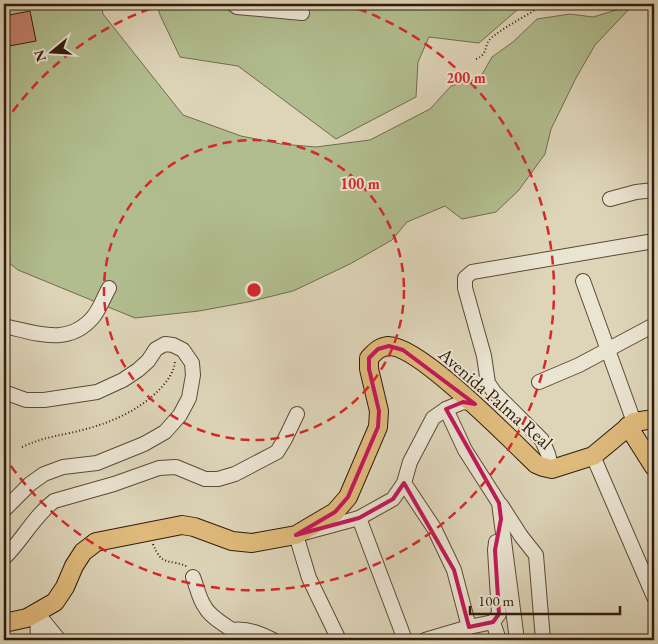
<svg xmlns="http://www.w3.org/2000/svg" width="658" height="644" viewBox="0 0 658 644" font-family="'EB Garamond',serif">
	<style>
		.green { fill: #b1bd8f; stroke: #706c4d }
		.building { fill: #c8816f; stroke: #301c0b }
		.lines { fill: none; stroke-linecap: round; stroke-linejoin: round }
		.minor-casing { stroke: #5c4a36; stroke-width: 16 }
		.major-casing { stroke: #301c0b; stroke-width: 20 }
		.path { stroke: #301c0b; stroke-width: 2; stroke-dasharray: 1 2.5; stroke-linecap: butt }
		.minor { stroke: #eae4d2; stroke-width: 14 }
		.major { stroke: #dfba7c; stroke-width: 18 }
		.marked { fill: none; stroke: #c2185b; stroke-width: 4; stroke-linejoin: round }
		.ring { fill: none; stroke: #d62828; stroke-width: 2.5; stroke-dasharray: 9 6 }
		.labels { text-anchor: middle; stroke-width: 4; stroke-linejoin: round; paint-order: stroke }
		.street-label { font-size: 19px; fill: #301c0b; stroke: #eae4d2 }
		.centre { fill: #d62828; stroke: #eae4d2; stroke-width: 2.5 }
		.ring-label { font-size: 15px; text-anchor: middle; font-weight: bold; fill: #d62828; stroke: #eae4d2; stroke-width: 4; stroke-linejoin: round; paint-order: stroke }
	</style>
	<rect width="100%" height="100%" fill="#ded5b9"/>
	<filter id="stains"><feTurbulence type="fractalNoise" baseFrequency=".004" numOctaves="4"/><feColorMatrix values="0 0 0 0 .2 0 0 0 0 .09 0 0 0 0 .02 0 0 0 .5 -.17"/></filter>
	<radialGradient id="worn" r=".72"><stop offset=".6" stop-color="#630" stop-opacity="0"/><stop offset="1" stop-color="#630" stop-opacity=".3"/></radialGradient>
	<g class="green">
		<polygon points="4,4 101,4 103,14 183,115 241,136 281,144 316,147 370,140 430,109 451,86 480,78 492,57 513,42 537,19 570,14 593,17 633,5 595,45 576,78 551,129 545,154 519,190 496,212 462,219 445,206 407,222 392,240 350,264 293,291 248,302 199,311 135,318 18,270 4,259"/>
		<polygon points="157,4 524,4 479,43 429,37 418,62 416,97 336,139 238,66 180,57 160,15"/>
	</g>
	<polygon class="building" points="30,11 36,41 4,47 4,16"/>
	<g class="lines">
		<defs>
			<g id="minor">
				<polyline points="233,4 237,7 302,13"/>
				<polyline points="610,199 636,192 654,190"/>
				<polyline points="583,281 634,422"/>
				<path d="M 4,326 C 36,333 69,347 94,316 C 100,308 104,297 109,288"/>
				<polyline points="539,382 579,365 654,325"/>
				<polyline points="4,392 26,400 44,400 97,392 123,380 138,370 148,361 156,349 165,344 173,345 183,350 192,363 193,375 189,398 180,415 165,432 144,444 97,463 63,467 44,474 30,484 4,510"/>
				<polyline points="446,409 465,450 499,503 517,640"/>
				<polyline points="593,456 654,597"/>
				<polyline points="552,469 548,454 542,440 494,392 488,383 484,356 465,288 465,278 472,272 654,241"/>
				<polyline points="404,483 434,528 454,570 469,627"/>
				<polyline points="501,505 521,536 536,555 543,640"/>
				<polyline points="359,518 405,640"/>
				<path d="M 4,558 C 22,541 34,516 54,501 L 114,484 L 159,468 L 176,467 L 205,479 L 218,479 L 235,474 L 277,452 L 285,439 L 297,414"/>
				<path d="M 193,577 C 197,587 199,599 205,607 C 212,620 234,629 245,640"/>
				<polyline points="37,613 59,640"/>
				<polyline points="37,613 38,640"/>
				<polyline points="493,622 499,640"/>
				<path d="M 233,630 C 248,628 261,634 273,640"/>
				<polyline points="339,640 309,578 296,535 359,518 393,499 404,483 410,462 433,418 446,409 463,402 475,404"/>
				<polyline points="425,640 469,627 493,622 499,614 495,550 496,542"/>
			</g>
			<g id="major">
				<polyline points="628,426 654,467"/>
				<path d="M 4,623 L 27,618 L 55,602 L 65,587 L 74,566 L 83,552 L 96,542 L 182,525 L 194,527 L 232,541 L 252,543 L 296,535 L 335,512 L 348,497 L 378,427 L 379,411 L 369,369 L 369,358 C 375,352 379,347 388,346 C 418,344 512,441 536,464 L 543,467 L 552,469 L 593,456 L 634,422 L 654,419"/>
			</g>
		</defs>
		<use href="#minor" class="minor-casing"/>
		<use href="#major" class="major-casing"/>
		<g class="path">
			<path d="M 476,59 C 489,54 483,46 491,38 C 507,25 527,16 544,4"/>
			<path d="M 22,447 C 39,439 51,437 70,433 C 101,426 131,416 156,393 C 165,384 174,374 175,361"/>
			<path d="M 153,544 C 162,568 170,558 188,567"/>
		</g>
		<use href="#minor" class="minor"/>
		<use href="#major" class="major"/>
	</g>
	<path class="marked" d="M 389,346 L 403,350 L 475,404 L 463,402 L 446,409 L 499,503 L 501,519 L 495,550 L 499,614 L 493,622 L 469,627 L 454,570 L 404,483 L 393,499 L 359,518 L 296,535 L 335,512 L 348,497 L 378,427 L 379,411 L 369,369 L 369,358 L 378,349 Z"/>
	<g class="ring">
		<circle cx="254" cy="290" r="150"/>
		<path d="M4 124A300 300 0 0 1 164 4M344 4A300 300 0 1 1 4 456"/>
	</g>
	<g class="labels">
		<g class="street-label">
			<text transform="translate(496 398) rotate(41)" y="7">Avenida Palma Real</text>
		</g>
	</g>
	<circle cx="254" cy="290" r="8" class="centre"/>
	<g class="ring-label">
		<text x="466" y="83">200 m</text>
		<text x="360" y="189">100 m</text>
	</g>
	<rect width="658" height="644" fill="none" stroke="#ded5b9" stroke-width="20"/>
	<rect x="5" y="5" width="648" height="634" fill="none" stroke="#301c0b" stroke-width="2.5"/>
	<rect x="10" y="10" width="638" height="624" fill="none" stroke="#301c0b"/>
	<g transform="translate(52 52) rotate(252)" stroke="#eae4d2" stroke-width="4" paint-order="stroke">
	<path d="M0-4L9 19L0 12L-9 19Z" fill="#301c0b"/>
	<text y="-8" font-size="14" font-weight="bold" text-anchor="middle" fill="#301c0b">N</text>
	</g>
	<path d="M470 606v8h150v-8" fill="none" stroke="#301c0b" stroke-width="2.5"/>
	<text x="478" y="606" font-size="15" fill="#301c0b" stroke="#eae4d2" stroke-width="4" paint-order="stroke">100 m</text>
	<rect width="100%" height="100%" filter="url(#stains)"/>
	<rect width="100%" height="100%" fill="url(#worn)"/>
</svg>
